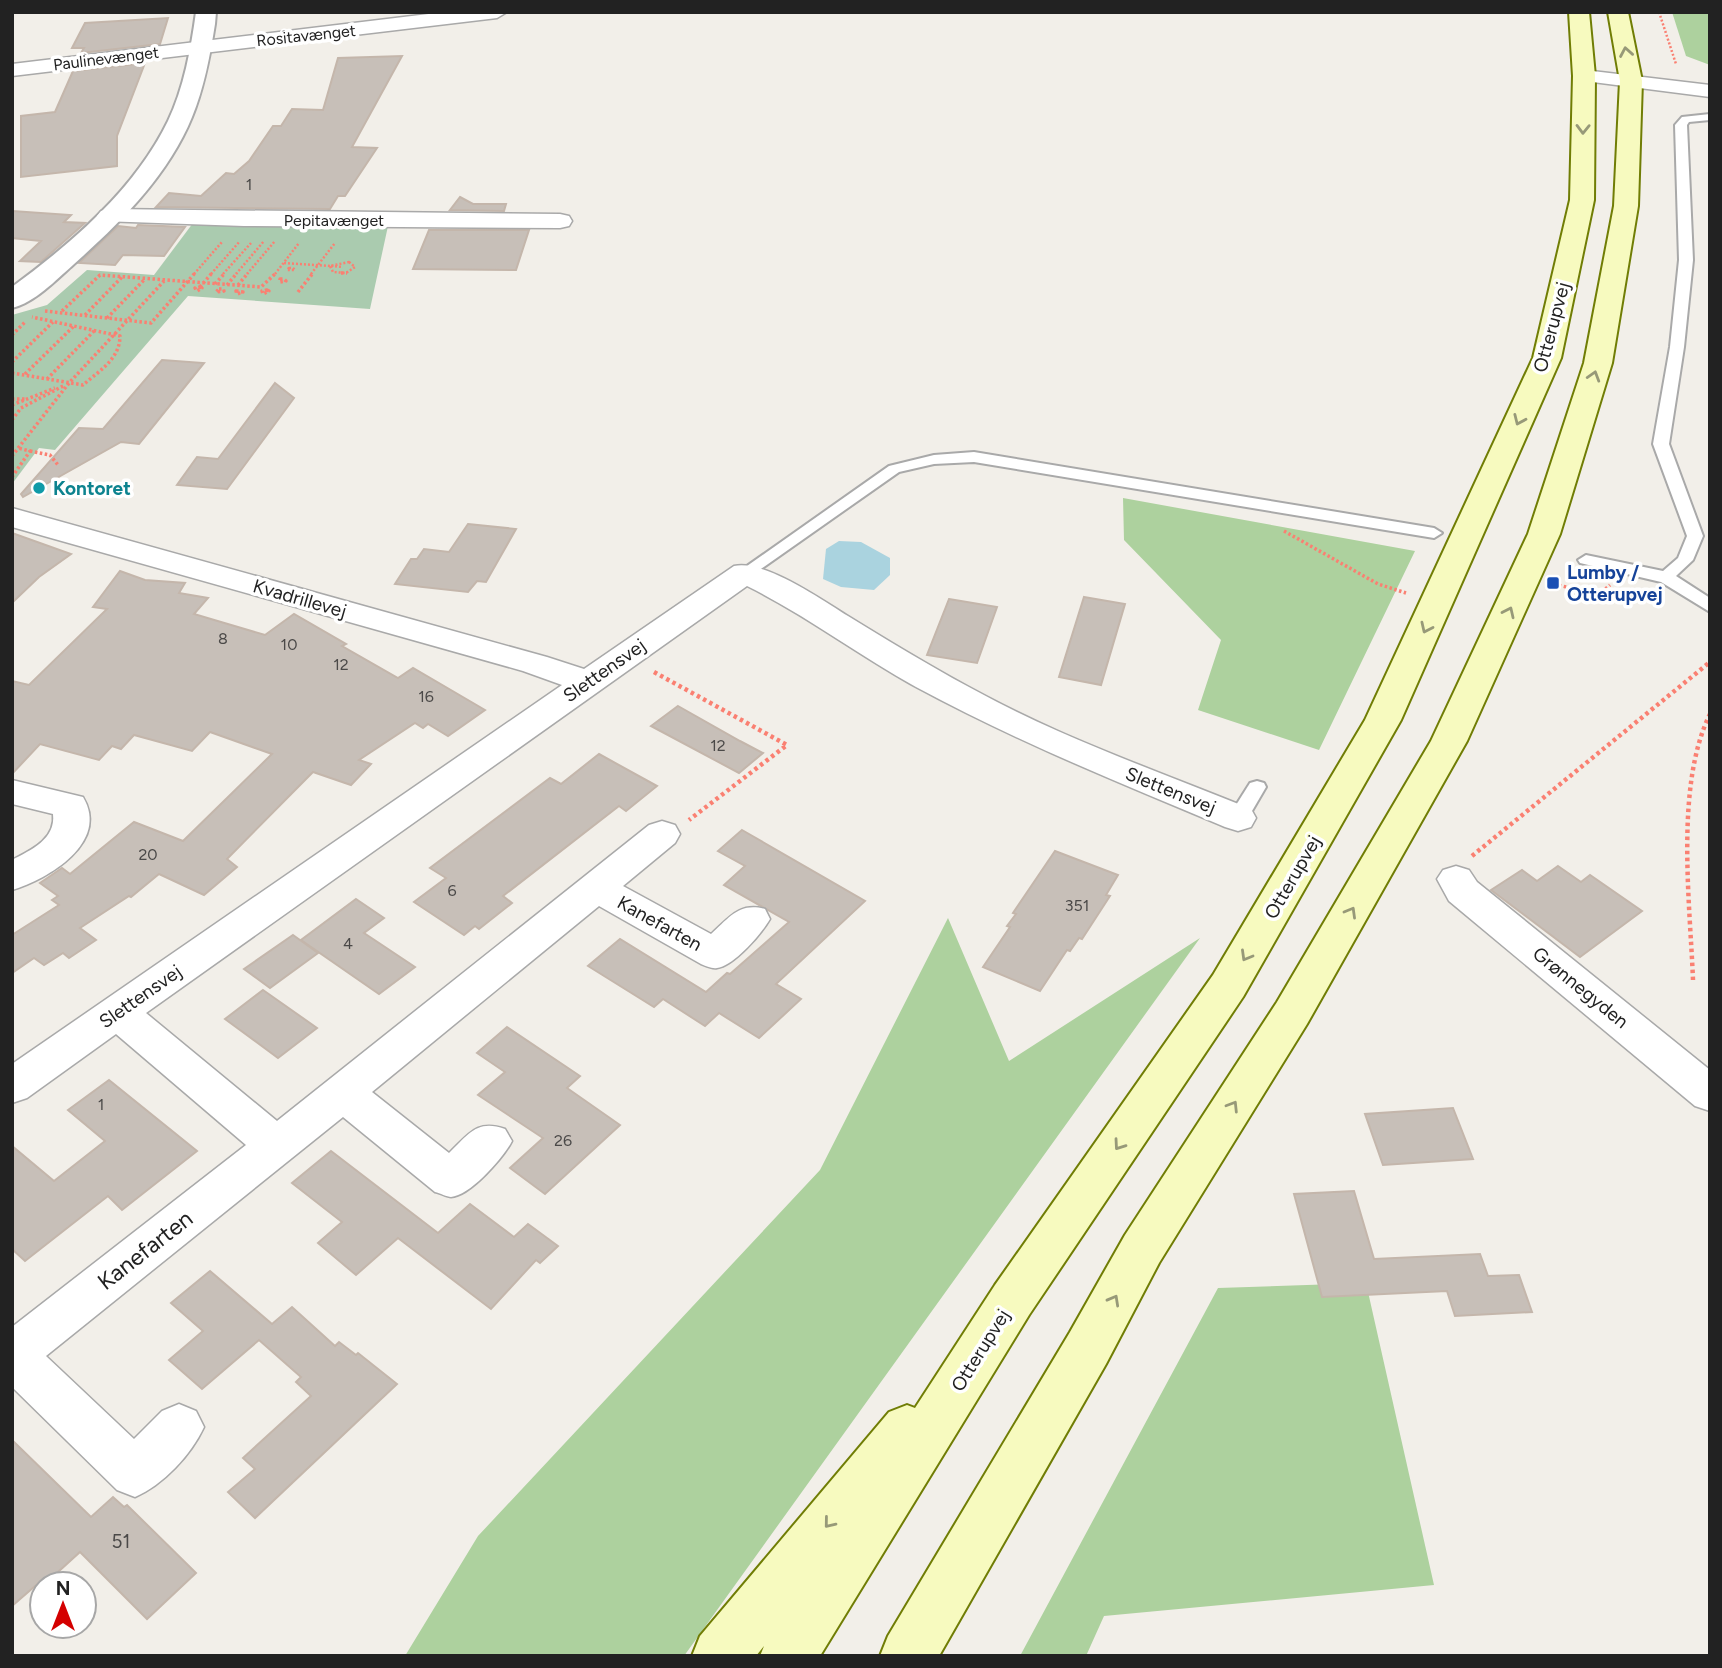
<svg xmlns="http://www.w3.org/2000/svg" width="1722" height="1668" viewBox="0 0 1722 1668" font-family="Figtree,sans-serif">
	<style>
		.forest { fill: #add19e }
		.cemetery { fill: #aacbaf }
		.water { fill: #aad3df }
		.building { fill: #c7bfb8; stroke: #c4b6ab; stroke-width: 2 }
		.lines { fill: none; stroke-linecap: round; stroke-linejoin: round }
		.service-casing { stroke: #a9a9a9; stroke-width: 4 }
		.minor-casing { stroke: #a9a9a9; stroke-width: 3 }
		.tertiary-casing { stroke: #a9a9a9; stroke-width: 4 }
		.secondary-casing { stroke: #707d05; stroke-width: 4 }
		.path-far2 { stroke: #fa8072; stroke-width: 2.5; stroke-dasharray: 2 2; stroke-linecap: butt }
		.path-far1 { stroke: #fa8072; stroke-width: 3.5; stroke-dasharray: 2.5 2.5; stroke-linecap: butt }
		.path { stroke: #fa8072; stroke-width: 4.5; stroke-dasharray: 3.5 3.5; stroke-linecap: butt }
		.service { fill: #fff; fill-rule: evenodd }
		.minor { fill: #fff; fill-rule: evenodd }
		.tertiary { fill: #fff; fill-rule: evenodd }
		.secondary { fill: #f7fabf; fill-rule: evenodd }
		.oneway { stroke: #979978 }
		.culture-dot { fill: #0f9aa8; stroke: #fff; stroke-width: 2.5 }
		.transit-dot { fill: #1a4fb4; stroke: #fff; stroke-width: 2.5 }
		.labels { text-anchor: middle; stroke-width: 7; stroke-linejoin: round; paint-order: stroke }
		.far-street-label { font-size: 16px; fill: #222; stroke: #fff }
		.number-label { font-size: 16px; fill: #4b4948 }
		.street-label { font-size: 19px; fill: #222; stroke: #fff }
		.culture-label { font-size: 19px; font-weight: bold; fill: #0d838f; stroke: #fff; text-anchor: start }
		.transit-label { font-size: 19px; font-weight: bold; fill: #164399; stroke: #fff; text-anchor: start }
		.near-number-label { font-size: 19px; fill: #4b4948 }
		.near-street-label { font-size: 23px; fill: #222; stroke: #fff }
	</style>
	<rect width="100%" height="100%" fill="#f2efe9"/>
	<g class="forest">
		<polygon points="1672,12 1710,12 1710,65 1686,56"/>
		<polygon points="1123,498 1415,551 1319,750 1198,710 1221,640 1124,540"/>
		<polygon points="948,918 1009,1061 1200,938 684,1656 405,1656 478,1536 820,1170"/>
		<polygon points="1366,1283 1434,1585 1104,1616 1086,1656 1020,1656 1218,1288"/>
	</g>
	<polygon class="cemetery" points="193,223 388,226 370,309 188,296 55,450 39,448 12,484 12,315 47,305 87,270 154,275"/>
	<polygon class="water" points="839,541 861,542 890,558 890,575 874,590 841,587 823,579 826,549"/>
	<g class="building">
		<polygon points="168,18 160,44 81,53 84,48 72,48 85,23"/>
		<polygon points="402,56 352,147 377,148 345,196 338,196 330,209 156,207 169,193 201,196 226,173 234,174 249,161 273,126 281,126 292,109 323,110 338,58"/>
		<polygon points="145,63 117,136 117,166 21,177 21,116 55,112 73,71"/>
		<polygon points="460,197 473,204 506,204 504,211 450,210"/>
		<polygon points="12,211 71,215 64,222 85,223 41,262 20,261 41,241 12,238"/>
		<polygon points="138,225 185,227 164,256 123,255 115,265 79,263 118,226 136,228"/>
		<polygon points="429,230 529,230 516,270 413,269"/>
		<polygon points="162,360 204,363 139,444 121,442 23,497 21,494 79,428 103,429"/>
		<polygon points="275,383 294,398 227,489 177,485 197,457 218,459"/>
		<polygon points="468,524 516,529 486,582 477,581 468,592 395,584 411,559 417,559 424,549 449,552"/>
		<polygon points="12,533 71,554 39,577 12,603"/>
		<polygon points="120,571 145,580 185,583 179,593 208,598 194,614 265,635 294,614 346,644 342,646 398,678 413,668 485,710 448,736 428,724 423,728 415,723 359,760 371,764 351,785 313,772 227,859 237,867 204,895 159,874 131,897 129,896 80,928 96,940 69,958 63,953 44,965 34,958 12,973 12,935 59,905 52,900 58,896 40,883 62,868 70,874 134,822 183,841 272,754 210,732 192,751 134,735 121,749 112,746 99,760 40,744 12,774 12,681 29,685 107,609 93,607"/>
		<polygon points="1084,597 1125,604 1101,685 1059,677"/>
		<polygon points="949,599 997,607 977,663 927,655"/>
		<polygon points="678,706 740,741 763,753 739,773 651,726"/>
		<polygon points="599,754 657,786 626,811 619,806 503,896 512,903 479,929 475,926 464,935 414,902 446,878 430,868 550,778 561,784"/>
		<polygon points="742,830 865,901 776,984 801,999 759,1038 719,1013 705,1026 663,999 654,1007 588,966 620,939 706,992 727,973 730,974 789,922 724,885 745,866 718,851"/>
		<polygon points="1055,851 1118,875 1106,895 1110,896 1082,939 1079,938 1070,951 1067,950 1040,991 983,967 1010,927 1007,926 1016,914 1013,913"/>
		<polygon points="1558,866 1581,882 1590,875 1642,911 1580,957 1491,890 1522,870 1537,881"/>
		<polygon points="356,899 384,918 364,933 415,967 379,994 301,940"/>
		<polygon points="293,935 318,953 270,988 244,969"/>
		<polygon points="263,990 317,1028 278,1058 225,1019"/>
		<polygon points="507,1027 580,1076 567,1088 620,1125 545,1194 510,1168 543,1138 478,1095 505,1072 477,1053"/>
		<polygon points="109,1080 197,1151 122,1210 108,1196 25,1261 12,1249 12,1146 54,1181 105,1141 68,1110"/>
		<polygon points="1453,1108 1473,1159 1383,1165 1365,1114"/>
		<polygon points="331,1151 438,1233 470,1204 514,1237 528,1224 558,1246 540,1263 536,1260 491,1309 398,1238 356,1275 318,1243 342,1222 292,1183"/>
		<polygon points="1354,1191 1374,1259 1480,1254 1488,1276 1519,1275 1532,1312 1455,1316 1447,1291 1322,1297 1294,1194"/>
		<polygon points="210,1271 272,1324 292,1307 335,1346 339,1342 356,1355 358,1353 397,1384 255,1518 228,1492 255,1469 243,1458 311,1396 296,1382 301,1377 259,1340 202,1389 169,1360 203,1331 171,1303"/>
		<polygon points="12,1440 91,1517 113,1497 124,1507 127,1505 196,1573 147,1619 80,1552 46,1583 42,1580 12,1606"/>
	</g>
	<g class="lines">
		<defs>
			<g id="service">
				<polygon points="1710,114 1710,120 1689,122 1687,125 1693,260 1684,347 1669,444 1703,536 1693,560 1676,576 1710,598 1710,612 1661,582 1580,563 1578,560 1586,555 1663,571 1678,558 1687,536 1653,444 1670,347 1679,260 1675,125 1682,117"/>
				<polygon points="974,452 1434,528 1442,533 1434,538 974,462 934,464 899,472 751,576 745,578 737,573 889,466 934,455"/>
				<polygon points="1257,781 1264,783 1266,787 1245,823 1231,823 1228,818 1231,813 1250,783"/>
			</g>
			<g id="minor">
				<polygon points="445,12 507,12 497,18 12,76 12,64"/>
				<polygon points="1584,70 1710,85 1710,97 1577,80 1573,76 1577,72"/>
				<polygon points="109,209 560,214 569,216 572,221 569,226 560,228 244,226 101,221 97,216 101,211"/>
				<path d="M 12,508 L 547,657 L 584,669 L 734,566 C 764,559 822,600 848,616 C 916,658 985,699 1058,731 C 1121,759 1187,783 1251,809 L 1256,818 L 1251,827 L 1238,831 L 1225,827 C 1120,783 1016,741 916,687 C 858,655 806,615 747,586 L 146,1013 L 277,1121 L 649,825 L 662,821 L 675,825 L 680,834 L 675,843 L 623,886 L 711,934 C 729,918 739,902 765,909 L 770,919 C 762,933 734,966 717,968 C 712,969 706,966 701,964 L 599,906 L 372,1092 L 449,1153 C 469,1134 477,1119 505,1129 L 512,1141 C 504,1157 470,1196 451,1197 C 447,1197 440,1193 435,1192 L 343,1117 L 46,1356 L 134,1439 L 162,1411 L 179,1404 L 196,1411 L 204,1427 C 191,1455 163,1485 135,1497 L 117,1490 L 12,1387 L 12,1327 L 246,1145 L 116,1034 L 27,1098 L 12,1103 L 12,1064 L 562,685 L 523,671 L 12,527 Z"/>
				<path d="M 12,780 L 83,797 C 110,842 49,879 12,890 L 12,860 C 31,850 56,839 53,814 L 12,804 Z"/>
				<polygon points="1456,866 1469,870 1477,882 1710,1070 1710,1111 1695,1106 1449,901 1437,879 1443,870"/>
			</g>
			<path id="tertiary" d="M 196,12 L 216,12 L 215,24 C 210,56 204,88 192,117 C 168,176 119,224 73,265 C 56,280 34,303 12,308 L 12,287 C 72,243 135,189 168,121 C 184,88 191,48 196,12 Z"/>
			<g id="secondary">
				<polygon points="1569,12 1589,12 1595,76 1594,200 1561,358 1401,720 1243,997 1029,1315 820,1656 760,1656 764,1646 756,1656 692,1656 700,1636 889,1412 907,1405 915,1408 995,1285 1213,975 1365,720 1533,358 1570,200 1573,76"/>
				<polygon points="1608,12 1628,12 1642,81 1638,206 1612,363 1560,534 1467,741 1307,1024 1159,1263 1106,1364 939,1656 880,1656 888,1636 1070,1332 1125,1235 1277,1002 1431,741 1528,534 1584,363 1614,206 1620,81"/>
			</g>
		</defs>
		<use href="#service" class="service-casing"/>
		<use href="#minor" class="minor-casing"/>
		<use href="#tertiary" class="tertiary-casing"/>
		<use href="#secondary" class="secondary-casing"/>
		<g class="path-far2">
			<polyline points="1659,12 1676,64"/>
			<polygon points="349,262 355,267 346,273 333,272 330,266"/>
			<polyline points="284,263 330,266"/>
			<polyline points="331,266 343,267"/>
			<polygon points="289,268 293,268 295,270 287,270"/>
			<polyline points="194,274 222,242"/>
			<polyline points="211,274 240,241"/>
			<polyline points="223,274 251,243"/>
			<polyline points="236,274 264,241"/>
			<polyline points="247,274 275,241"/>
			<polyline points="275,274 299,243"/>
			<polyline points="311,274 335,243"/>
		</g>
		<g class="path-far1">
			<polyline points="341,273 347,273"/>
			<polygon points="280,279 284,279 286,281 280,282"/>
			<polyline points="215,284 225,273"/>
			<polyline points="227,285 237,273"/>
			<polyline points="238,285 248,273"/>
			<polyline points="200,287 212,273"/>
			<polygon points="200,287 202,288 197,291 195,288"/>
			<polygon points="219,289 223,289 224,291 216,292"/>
			<polygon points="267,290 269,291 263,294 262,291"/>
			<polygon points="236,291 243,292 237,294"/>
			<polyline points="298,292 313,273"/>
			<polyline points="45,311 151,323 195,273"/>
			<polyline points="62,311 100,275 261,287 276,273"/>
			<polyline points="85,315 122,277"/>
			<polyline points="107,318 144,280"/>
			<polyline points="12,335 25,322"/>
			<polyline points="12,362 53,322"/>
			<path d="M 12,373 L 83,385 C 99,371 120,359 120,336 L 32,317"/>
			<polyline points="25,374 74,326"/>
			<polyline points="47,379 95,330"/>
			<polyline points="12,399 25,399"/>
			<polyline points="12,405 55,388"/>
			<polyline points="12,420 21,408 65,385"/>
			<polyline points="30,451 50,455 58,465"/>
			<polyline points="12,456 69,383 164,281"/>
			<polyline points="12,477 30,451 18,448"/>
			<polyline points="1284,531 1378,584 1406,593"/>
			<polyline points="1554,584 1598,595 1610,585"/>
		</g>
		<g class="path">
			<polyline points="654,672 787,745 689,820"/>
			<polyline points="1472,856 1710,662"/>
			<path d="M 1693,980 C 1690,902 1675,785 1710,714"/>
		</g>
		<use href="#service" class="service"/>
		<use href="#minor" class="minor"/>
		<use href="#tertiary" class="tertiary"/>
		<use href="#secondary" class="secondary"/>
	</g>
	<defs><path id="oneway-chevron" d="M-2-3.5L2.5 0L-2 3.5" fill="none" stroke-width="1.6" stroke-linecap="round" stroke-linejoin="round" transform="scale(1.75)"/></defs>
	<g class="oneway">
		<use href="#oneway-chevron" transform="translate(1626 52) rotate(-100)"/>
		<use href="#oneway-chevron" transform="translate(1583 129) rotate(91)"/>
		<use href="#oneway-chevron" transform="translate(1594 376) rotate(-73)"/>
		<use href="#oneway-chevron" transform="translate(1519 420) rotate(114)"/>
		<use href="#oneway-chevron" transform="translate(1509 612) rotate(-65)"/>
		<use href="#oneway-chevron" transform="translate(1426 628) rotate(115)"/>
		<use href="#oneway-chevron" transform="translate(1351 912) rotate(-60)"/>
		<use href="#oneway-chevron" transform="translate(1246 956) rotate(120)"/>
		<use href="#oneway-chevron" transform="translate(1233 1106) rotate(-58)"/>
		<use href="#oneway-chevron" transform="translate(1119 1145) rotate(125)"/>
		<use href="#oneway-chevron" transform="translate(1114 1300) rotate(-61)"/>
		<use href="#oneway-chevron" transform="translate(829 1523) rotate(129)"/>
	</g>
	<circle class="culture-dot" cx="39" cy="488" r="7"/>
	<rect class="transit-dot" x="1546" y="576" width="14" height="14" rx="3.5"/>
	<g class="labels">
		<g class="far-street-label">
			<text transform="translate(306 35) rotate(-6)" y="6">Rositavænget</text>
			<text transform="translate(106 58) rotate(-7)" y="6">Paulinevænget</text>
			<text x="334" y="226">Pepitavænget</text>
		</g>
		<g class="number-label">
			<text x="249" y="190">1</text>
			<text x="223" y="644">8</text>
			<text x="289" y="650">10</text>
			<text x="341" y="670">12</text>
			<text x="426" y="702">16</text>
			<text x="718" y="751">12</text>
			<text x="148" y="860">20</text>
			<text x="452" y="896">6</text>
			<text x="1077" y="911">351</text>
			<text x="348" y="949">4</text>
			<text x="101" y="1110">1</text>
			<text x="563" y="1146">26</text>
		</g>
		<g class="street-label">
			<text transform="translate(1551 327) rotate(-75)" y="7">Otterupvej</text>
			<text transform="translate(300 598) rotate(16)" y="7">Kvadrillevej</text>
			<text transform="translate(604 670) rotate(-35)" y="7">Slettensvej</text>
			<text transform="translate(1171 790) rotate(22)" y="7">Slettensvej</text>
			<text transform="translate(1292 877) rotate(-60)" y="7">Otterupvej</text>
			<text transform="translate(660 923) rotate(29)" y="7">Kanefarten</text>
			<text transform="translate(1581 987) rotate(39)" y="7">Grønnegyden</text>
			<text transform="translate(140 996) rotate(-35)" y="7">Slettensvej</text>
			<text transform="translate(980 1350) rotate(-58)" y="7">Otterupvej</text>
		</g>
		<g class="culture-label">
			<text x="53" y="495">Kontoret</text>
		</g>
		<g class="transit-label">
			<text x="1567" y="579">Lumby /<tspan x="1567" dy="22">Otterupvej</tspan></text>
		</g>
		<g class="near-number-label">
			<text x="121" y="1548">51</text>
		</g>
		<g class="near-street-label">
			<text transform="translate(145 1250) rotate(-38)" y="8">Kanefarten</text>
		</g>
	</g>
	<rect width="1722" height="1668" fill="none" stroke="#222222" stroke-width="28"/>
	<g transform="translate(63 1605)"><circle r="33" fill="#ffffff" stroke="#a7a7a7" stroke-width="2"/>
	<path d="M0-5L12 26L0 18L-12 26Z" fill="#d40000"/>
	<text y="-10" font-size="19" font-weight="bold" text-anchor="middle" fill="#222222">N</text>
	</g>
</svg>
